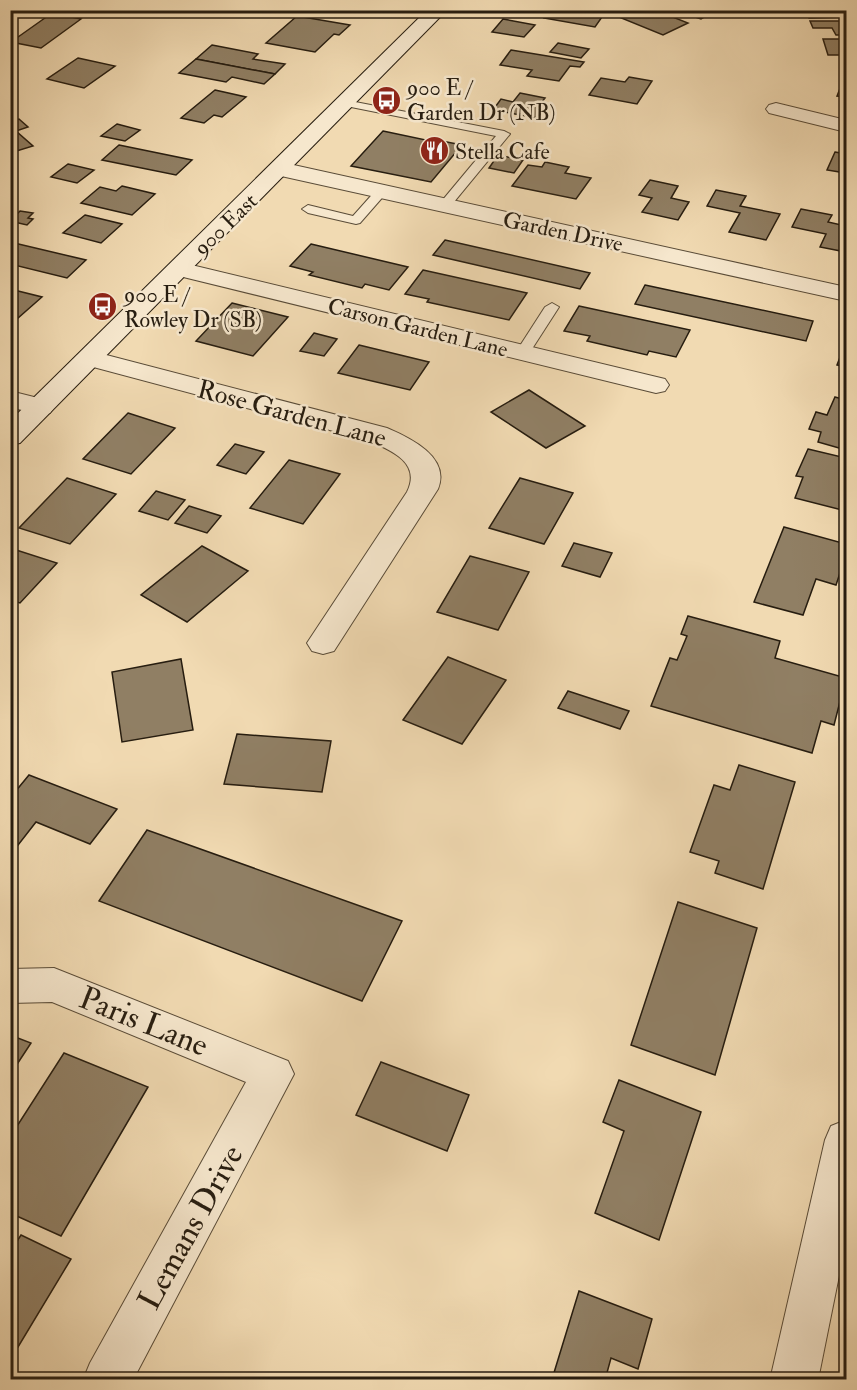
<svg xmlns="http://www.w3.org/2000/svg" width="857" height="1390" viewBox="0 0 857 1390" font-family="'IM FELL Double Pica',serif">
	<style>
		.building { fill: #907f64; stroke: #271d10; stroke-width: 1.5 }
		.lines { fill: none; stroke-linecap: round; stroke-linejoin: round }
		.service-casing { stroke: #5a4c38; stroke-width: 2 }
		.minor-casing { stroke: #5a4c38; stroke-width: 2 }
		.secondary-casing { stroke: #271d10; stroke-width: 2 }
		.service { fill: #f6e7cd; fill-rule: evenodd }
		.minor { fill: #f6e7cd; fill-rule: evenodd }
		.secondary { fill: #f6e7cd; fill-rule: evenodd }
		.labels { text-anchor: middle; stroke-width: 5; stroke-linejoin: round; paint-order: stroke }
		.far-poi-label { font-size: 22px; fill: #271d10; stroke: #f6e7cd; text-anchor: start }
		.far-street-label { font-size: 22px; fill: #271d10; stroke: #f6e7cd }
		.street-label { font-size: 26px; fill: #271d10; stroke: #f6e7cd }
		.near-street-label { font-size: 32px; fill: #271d10; stroke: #f6e7cd }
	</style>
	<rect width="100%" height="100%" fill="#f1dab2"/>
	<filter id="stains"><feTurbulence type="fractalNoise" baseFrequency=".00333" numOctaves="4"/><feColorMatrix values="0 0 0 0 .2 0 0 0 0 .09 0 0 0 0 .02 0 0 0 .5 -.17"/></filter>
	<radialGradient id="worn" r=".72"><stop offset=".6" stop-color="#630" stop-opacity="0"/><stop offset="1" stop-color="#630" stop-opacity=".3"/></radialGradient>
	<g class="building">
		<polygon points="338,10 375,10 368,16"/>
		<polygon points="550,10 597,10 594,15 602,17 595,27 544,18"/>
		<polygon points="615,10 655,10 688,23 663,35 609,13"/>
		<polygon points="674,10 708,10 713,12 701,19"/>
		<polygon points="805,10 846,10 846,17 809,18"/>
		<polygon points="52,13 81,19 41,48 11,42"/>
		<polygon points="297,16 350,25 339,35 334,34 315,52 266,43"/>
		<polygon points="503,19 535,25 524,37 492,32"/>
		<polygon points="810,21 846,21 846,35 836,35 832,28 813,28"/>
		<polygon points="823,39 846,39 846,55 828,55"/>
		<polygon points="558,43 589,49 581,58 550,52"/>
		<polygon points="212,45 258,54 253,59 285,64 275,74 196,59"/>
		<polygon points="511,50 584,62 580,67 570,66 559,81 527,76 532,70 500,65"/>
		<polygon points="78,58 115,66 84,88 47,79"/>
		<polygon points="196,59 275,74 264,84 232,77 226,82 179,73"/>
		<polygon points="629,77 652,81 637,104 589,95 601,78 625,82"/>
		<polygon points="843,81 846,82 846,97 837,96"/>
		<polygon points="215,90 246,97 222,117 214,115 204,123 181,118"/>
		<polygon points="520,93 545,98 541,103 548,105 537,118 493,110 501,99 513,102"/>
		<polygon points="19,119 28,127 16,131 33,146 10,153 10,121"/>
		<polygon points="117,124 140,130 125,141 101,136"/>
		<polygon points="383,131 435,142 437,140 462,145 431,182 351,166"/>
		<polygon points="119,145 192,160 176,175 102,160"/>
		<polygon points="835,152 846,154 846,173 827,170"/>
		<polygon points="498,155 523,160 514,173 489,168"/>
		<polygon points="545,162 569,167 565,173 591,178 576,199 512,186 528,165 542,167"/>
		<polygon points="68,164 94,170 77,183 51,177"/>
		<polygon points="650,180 678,186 671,198 689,202 678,220 642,212 652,198 639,195"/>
		<polygon points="122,186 155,194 132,215 81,203 100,187 116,191"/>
		<polygon points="716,190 746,196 740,206 780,214 766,240 729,232 740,213 707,206"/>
		<polygon points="801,209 832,215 828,222 846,226 846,252 820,247 826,234 792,227"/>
		<polygon points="20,211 33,213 28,218 33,219 27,225 10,221"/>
		<polygon points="85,215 122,224 101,243 63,233"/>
		<polygon points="445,240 590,273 580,289 433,255"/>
		<polygon points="10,242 86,260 67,278 10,264"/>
		<polygon points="311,244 408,267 389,290 365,284 362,288 309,275 313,272 290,266"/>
		<polygon points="423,270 527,293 509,320 427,302 429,299 405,294"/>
		<polygon points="645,285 813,321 806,341 635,304"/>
		<polygon points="10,289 42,297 10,325"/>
		<polygon points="232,303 288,317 253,356 196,341"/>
		<polygon points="579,306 690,330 676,357 649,351 647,355 587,341 590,336 564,331"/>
		<polygon points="314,333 337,339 324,356 300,351"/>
		<polygon points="846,342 846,367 837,365"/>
		<polygon points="359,345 429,362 410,390 338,373"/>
		<polygon points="529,390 585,426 546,448 491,412"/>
		<polygon points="835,397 846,400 846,450 818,442 821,432 809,429 816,412 827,415"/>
		<polygon points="128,413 175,428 131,474 83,459"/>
		<polygon points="235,444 264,452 246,474 217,465"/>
		<polygon points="808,449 846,458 846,511 795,498 803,477 796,476"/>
		<polygon points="289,460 340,474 303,524 250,508"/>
		<polygon points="67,478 116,494 70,544 19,528"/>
		<polygon points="520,478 573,493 544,544 489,528"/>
		<polygon points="156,491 185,500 168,520 139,511"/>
		<polygon points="189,506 221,516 207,533 175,523"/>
		<polygon points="784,527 846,544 846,555 836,585 816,579 803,615 754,602"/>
		<polygon points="574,543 612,553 600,577 562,566"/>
		<polygon points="202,546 248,571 187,622 141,595"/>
		<polygon points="10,548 57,563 20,603 10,600"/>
		<polygon points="470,556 529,572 498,630 437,612"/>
		<polygon points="688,616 780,641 775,658 846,678 834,725 821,721 812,753 651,706 670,658 677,660 687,636 681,634"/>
		<polygon points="448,657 506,680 462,744 403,720"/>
		<polygon points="181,659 193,730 122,742 112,672"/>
		<polygon points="568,691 629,711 620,729 558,708"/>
		<polygon points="237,734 331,741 322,792 224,784"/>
		<polygon points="739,765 795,782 763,889 715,873 719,861 690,852 714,785 730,790"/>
		<polygon points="29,775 117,809 90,844 36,822 15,849 10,848 10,798"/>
		<polygon points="147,830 402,921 362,1001 99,901"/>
		<polygon points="678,902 757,928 715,1075 631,1045"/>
		<polygon points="10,1035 31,1043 10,1075"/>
		<polygon points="64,1053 148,1087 61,1236 10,1213 10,1137"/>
		<polygon points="381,1062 469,1095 447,1151 356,1115"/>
		<polygon points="619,1080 701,1112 659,1240 595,1213 624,1131 603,1122"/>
		<polygon points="21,1235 71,1259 18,1347 10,1344 10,1252"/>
		<polygon points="579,1291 652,1319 638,1369 611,1358 605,1380 560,1380 553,1376"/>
	</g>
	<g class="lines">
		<defs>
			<g id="service">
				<polygon points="345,100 504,131 510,134 449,208 445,209 439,205 441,202 496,136 341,105 341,101"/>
				<polygon points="382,187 388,191 360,223 356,224 308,213 302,209 308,205 353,216 378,188"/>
				<polygon points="552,303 559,307 530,352 523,356 518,355 516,352 545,307"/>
			</g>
			<g id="minor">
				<polygon points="776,103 846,120 846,132 769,113 766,109 769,105"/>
				<polygon points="280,162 846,287 846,301 272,174 269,169 272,164"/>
				<polygon points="179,262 665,379 669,385 665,391 656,393 171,274 167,269 171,264"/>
				<path d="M 91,351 L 387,428 C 410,438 451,457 438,489 L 334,651 L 323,654 L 312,651 L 307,643 L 407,492 C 422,462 390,450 367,440 L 82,364 L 78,359 L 82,354 Z"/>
				<polygon points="10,391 50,401 54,407 50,413 41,415 10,407"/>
				<polygon points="54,968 288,1061 294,1074 133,1380 83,1380 90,1363 246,1082 52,1002 10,1003 10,969"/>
				<polygon points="846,1120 846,1241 818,1380 770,1380 825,1140 831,1126"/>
			</g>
			<polygon id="secondary" points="427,10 447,10 20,443 10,445 10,421"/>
		</defs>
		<use href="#service" class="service-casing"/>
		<use href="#minor" class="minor-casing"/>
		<use href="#secondary" class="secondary-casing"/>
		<use href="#service" class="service"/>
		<use href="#minor" class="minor"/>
		<use href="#secondary" class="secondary"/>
	</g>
	<defs>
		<symbol id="bus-disc" viewBox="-11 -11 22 22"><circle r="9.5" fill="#8f2418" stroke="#f6e7cd"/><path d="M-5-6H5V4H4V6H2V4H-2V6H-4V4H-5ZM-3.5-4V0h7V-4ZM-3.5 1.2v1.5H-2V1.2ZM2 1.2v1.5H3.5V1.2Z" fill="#fff"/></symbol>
		<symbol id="restaurant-disc" viewBox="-11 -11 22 22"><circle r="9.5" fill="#8f2418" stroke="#f6e7cd"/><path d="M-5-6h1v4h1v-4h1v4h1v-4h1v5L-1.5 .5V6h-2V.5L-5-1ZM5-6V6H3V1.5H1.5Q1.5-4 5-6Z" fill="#fff"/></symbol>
	</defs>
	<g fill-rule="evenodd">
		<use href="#bus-disc" x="370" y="84" width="33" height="33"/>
		<use href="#restaurant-disc" x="418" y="134" width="33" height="33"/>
		<use href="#bus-disc" x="86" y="290" width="33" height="33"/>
	</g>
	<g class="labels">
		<g class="far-poi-label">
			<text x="407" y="95">900 E /<tspan x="407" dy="25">Garden Dr (NB)</tspan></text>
			<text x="455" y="159">Stella Cafe</text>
			<text x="124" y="302">900 E /<tspan x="124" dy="25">Rowley Dr (SB)</tspan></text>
		</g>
		<g class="far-street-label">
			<text transform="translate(225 224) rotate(-44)" y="8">900 East</text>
			<text transform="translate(563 231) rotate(12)" y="8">Garden Drive</text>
			<text transform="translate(418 327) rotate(14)" y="8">Carson Garden Lane</text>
		</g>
		<g class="street-label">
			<text transform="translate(292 413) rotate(15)" y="9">Rose Garden Lane</text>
		</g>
		<g class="near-street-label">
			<text transform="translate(144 1021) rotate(22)" y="11">Paris Lane</text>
			<text transform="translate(190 1227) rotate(-61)" y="11">Lemans Drive</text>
		</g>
	</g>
	<rect width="857" height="1390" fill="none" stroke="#f1dab2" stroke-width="36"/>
	<rect x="12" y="12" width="833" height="1366" fill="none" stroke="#271d10" stroke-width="3"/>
	<rect x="18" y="18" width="821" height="1354" fill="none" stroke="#271d10" stroke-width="1.5"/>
	<rect width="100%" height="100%" filter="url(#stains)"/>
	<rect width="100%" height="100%" fill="url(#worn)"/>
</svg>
